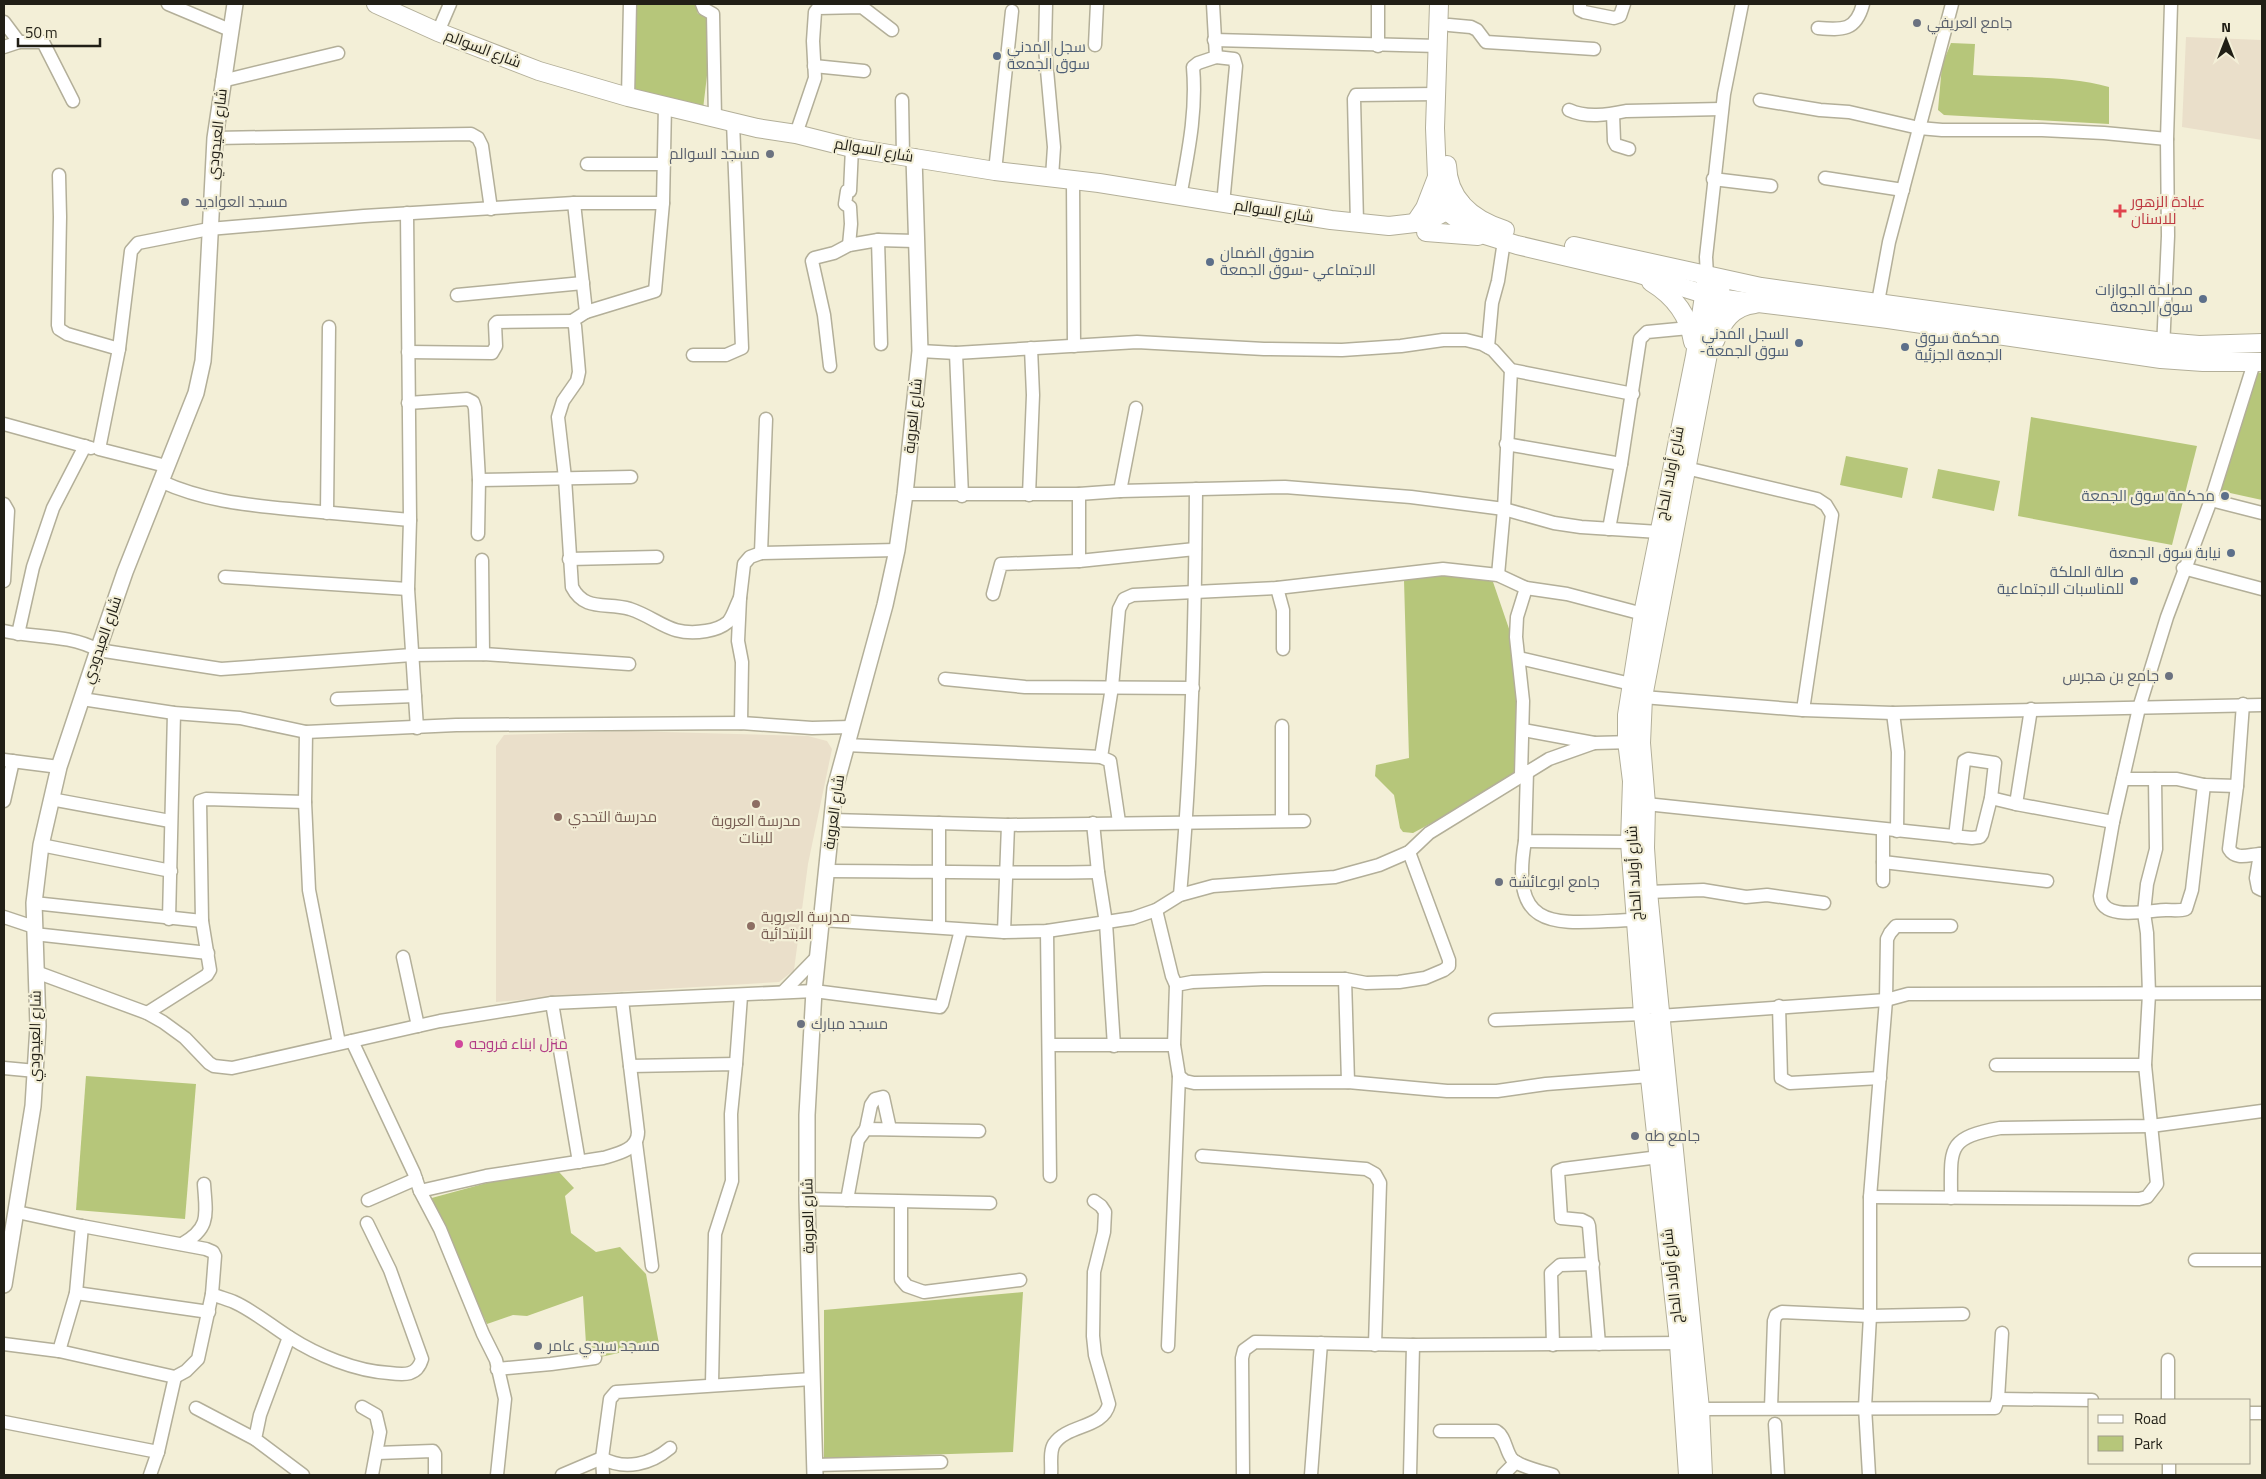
<svg xmlns="http://www.w3.org/2000/svg" width="2266" height="1479" viewBox="0 0 2266 1479" font-family="'Titillium Web',Cairo,sans-serif">
	<style>
		.education { fill: #eadfca }
		.green { fill: #b6c67a }
		.lines { fill: none; stroke-linecap: round; stroke-linejoin: round }
		.minor-casing { stroke: #b3af99; stroke-width: 15 }
		.tertiary-casing { stroke: #b3af99; stroke-width: 18 }
		.secondary-casing { stroke: #b3af99; stroke-width: 20 }
		.minor { stroke: #fff; stroke-width: 12 }
		.tertiary { stroke: #fff; stroke-width: 15 }
		.secondary { stroke: #fff; stroke-width: 18 }
		.worship-dot { fill: #6b7280; stroke: #f3efd7; stroke-width: 2 }
		.service-dot { fill: #5c6f8a; stroke: #f3efd7; stroke-width: 2 }
		.health-dot { fill: #e0444e; stroke: #f3efd7; stroke-width: 2 }
		.education-dot { fill: #8d6e63; stroke: #f3efd7; stroke-width: 2 }
		.hotel-dot { fill: #d1479c; stroke: #f3efd7; stroke-width: 2 }
		.labels { text-anchor: middle; stroke-width: 4.5; stroke-linejoin: round; paint-order: stroke }
		.worship-label { font-size: 15px; fill: #5b616d; stroke: #f3efd7; text-anchor: start }
		.service-label { font-size: 15px; fill: #4e5e75; stroke: #f3efd7; text-anchor: end }
		.street-label { font-size: 15px; fill: #211f16; stroke: #f3efd7 }
		.health-label { font-size: 15px; fill: #be3a42; stroke: #f3efd7; text-anchor: start }
		.education-label { font-size: 15px; fill: #785e54; stroke: #f3efd7; text-anchor: start }
		.hotel-label { font-size: 15px; fill: #b23c85; stroke: #f3efd7; text-anchor: start }
	</style>
	<rect width="100%" height="100%" fill="#f3efd7"/>
	<g class="education">
		<polygon points="2186,37 2262,40 2262,140 2182,127"/>
		<polygon points="627,731 808,736 827,741 832,749 808,864 794,970 779,982 596,993 496,1002 496,746 504,735"/>
	</g>
	<g class="green">
		<polygon points="634,4 696,4 698,14 709,15 711,42 703,109 634,89"/>
		<path d="M 1951,43 L 1975,44 L 1973,75 C 2016,78 2068,75 2109,87 L 2109,124 L 1944,115 L 1938,110 L 1942,65 Z"/>
		<polygon points="2257,372 2262,373 2262,500 2221,491"/>
		<polygon points="2031,417 2197,446 2172,545 2018,516"/>
		<polygon points="1846,456 1908,468 1902,498 1840,485"/>
		<polygon points="1938,469 2000,481 1994,511 1932,498"/>
		<polygon points="1449,574 1492,579 1519,658 1521,775 1413,833 1403,832 1400,828 1394,795 1375,776 1376,765 1409,758 1404,580"/>
		<polygon points="86,1076 196,1084 185,1219 76,1210"/>
		<polygon points="559,1172 574,1188 565,1196 571,1233 596,1252 620,1247 646,1274 659,1344 587,1360 583,1296 527,1316 513,1315 487,1324 428,1199 494,1181"/>
		<polygon points="1023,1292 1013,1452 824,1458 824,1310"/>
	</g>
	<g class="lines">
		<defs>
			<g id="minor">
				<polyline points="168,4 230,30"/>
				<polyline points="702,4 704,9 713,14 715,118"/>
				<polyline points="1046,4 1045,48 1054,147 1052,177"/>
				<polyline points="1580,4 1580,10 1584,12 1614,18 1620,16 1624,4"/>
				<polyline points="4,22 19,42 4,47"/>
				<polyline points="1449,25 1471,27 1477,30 1486,42 1594,49"/>
				<path d="M 1818,28 C 1843,30 1856,31 1863,4"/>
				<polyline points="438,32 450,4"/>
				<polyline points="1214,40 1438,46"/>
				<polyline points="19,42 43,42 73,101"/>
				<polyline points="1095,45 1097,4"/>
				<polyline points="1378,46 1378,4"/>
				<polyline points="1216,57 1234,59 1236,66 1223,204"/>
				<polyline points="814,66 864,71"/>
				<polyline points="222,81 338,53"/>
				<polyline points="628,97 630,4"/>
				<polyline points="902,100 903,156"/>
				<polyline points="1760,100 1820,110 1849,112 1919,128 1942,130 2042,130 2104,133 2167,139"/>
				<path d="M 1569,110 C 1586,118 1607,115 1626,111 L 1722,109"/>
				<polyline points="1613,114 1614,141 1616,145 1629,149"/>
				<polyline points="796,134 815,78 813,41 815,12 818,8 862,7 892,30"/>
				<polyline points="215,138 471,134 478,138 482,146 491,209"/>
				<polyline points="587,164 664,164"/>
				<polyline points="995,171 1012,11"/>
				<polyline points="59,175 60,217 58,325 59,329 67,334 119,349"/>
				<polyline points="1825,178 1903,190"/>
				<polyline points="1713,179 1771,186"/>
				<polyline points="1073,180 1074,346"/>
				<path d="M 1180,197 C 1188,153 1197,112 1193,67 L 1198,63 L 1216,57 L 1213,4"/>
				<path d="M 574,203 L 586,312 L 572,321 L 575,326 L 579,372 L 577,381 L 563,401 L 558,417 L 565,478 L 572,587 C 585,612 606,602 630,609 C 660,619 669,637 706,631 C 713,630 722,627 728,622 C 733,617 736,605 740,598"/>
				<polyline points="407,213 410,520 408,589 417,728"/>
				<polyline points="1357,223 1354,99 1356,95 1436,94"/>
				<polyline points="878,240 915,241"/>
				<polyline points="849,245 851,224 850,207 845,204 847,191 850,191 852,148"/>
				<polyline points="1707,276 1706,257 1724,94 1742,4"/>
				<polyline points="457,295 583,283"/>
				<polyline points="1878,302 1889,242 1952,4"/>
				<polyline points="586,312 655,291 663,203"/>
				<polyline points="1488,347 1492,303 1498,281 1504,241"/>
				<polyline points="2163,349 2168,236 2167,139 2171,4"/>
				<polyline points="920,351 956,353 1137,342 1264,349 1342,350 1401,346 1443,340 1466,340 1482,344 1493,350 1511,370 1633,394"/>
				<polyline points="408,352 492,353 496,346 495,324 497,322 572,321"/>
				<polyline points="956,353 962,496"/>
				<polyline points="693,355 726,355 742,348 733,122"/>
				<polyline points="830,366 824,315 812,261 814,258 834,253 849,245 878,240 881,344"/>
				<polyline points="408,403 467,399 473,402 475,408 479,480 478,534"/>
				<polyline points="4,424 91,448"/>
				<polyline points="1506,444 1621,464"/>
				<polyline points="166,466 99,449 119,349 131,251 138,243 209,229 364,216 574,203 663,203 665,105"/>
				<polyline points="1686,468 1817,499 1826,505 1832,515 1803,710"/>
				<polyline points="479,480 631,477"/>
				<path d="M 160,481 C 206,502 249,505 299,510 C 336,513 373,517 410,520"/>
				<polyline points="1120,491 1136,408"/>
				<polyline points="905,494 1079,494 1120,491 1285,487 1411,497 1504,509 1554,523 1581,527 1659,532"/>
				<polyline points="1079,494 1079,561 1195,549"/>
				<polyline points="1029,495 1033,395 1031,348"/>
				<polyline points="2211,500 2262,513"/>
				<polyline points="4,504 8,511 4,581"/>
				<polyline points="327,513 329,327"/>
				<polyline points="1609,529 1621,464 1640,339 1647,332 1689,328"/>
				<polyline points="761,553 766,419"/>
				<polyline points="569,559 657,557"/>
				<polyline points="482,560 483,654"/>
				<polyline points="2183,568 2262,589"/>
				<polyline points="1498,575 1504,509 1511,370"/>
				<polyline points="225,577 408,589"/>
				<polyline points="1277,588 1283,610 1283,649"/>
				<polyline points="993,594 1001,564 1079,561"/>
				<path d="M 4,631 C 35,638 68,634 98,650 L 221,669 L 412,655 L 483,654 L 629,664"/>
				<polyline points="18,634 33,567 53,508 85,446"/>
				<polyline points="1519,658 1631,684"/>
				<polyline points="945,679 1025,687 1193,688"/>
				<polyline points="1643,697 1803,710 1893,713 2262,705"/>
				<polyline points="82,699 174,713 240,718 306,732 456,725 741,723 812,728 851,727"/>
				<polyline points="337,699 415,696"/>
				<path d="M 2243,704 L 2237,786 L 2229,849 C 2236,861 2250,854 2262,854"/>
				<polyline points="2031,709 2016,804 2113,822"/>
				<polyline points="1893,713 1898,752 1897,831"/>
				<polyline points="741,723 742,662 738,641 740,598 744,564 750,557 761,553 897,550"/>
				<polyline points="1282,726 1282,820"/>
				<polyline points="1523,730 1594,743"/>
				<polyline points="306,732 305,802 309,890 339,1043"/>
				<polyline points="846,745 1101,757"/>
				<polyline points="4,760 59,767"/>
				<polyline points="1527,771 1525,841 1630,842"/>
				<polyline points="1521,775 1523,701 1516,637 1517,617 1526,588"/>
				<polyline points="2123,779 2177,779 2204,785 2237,786"/>
				<path d="M 2204,785 L 2192,890 L 2186,909 C 2180,911 2173,910 2166,910 C 2149,910 2102,922 2100,896 L 2113,822 L 2139,708 L 2167,617 L 2211,500 L 2254,363"/>
				<polyline points="1991,798 2016,804"/>
				<polyline points="51,799 170,821"/>
				<polyline points="4,801 13,761"/>
				<polyline points="1646,804 1972,838 1980,837 1982,834 1991,798 1995,763 1968,759 1964,761 1955,837"/>
				<polyline points="832,820 1008,825 1304,821"/>
				<polyline points="1119,822 1110,761 1101,757 1112,687 1119,609 1124,599 1133,595 1277,588 1443,569 1498,575 1526,588 1567,594 1643,614"/>
				<polyline points="939,823 939,926"/>
				<polyline points="1093,823 1098,872 1106,923 1114,1046"/>
				<path d="M 1525,841 C 1508,940 1565,921 1637,920"/>
				<polyline points="41,845 171,871"/>
				<polyline points="1409,852 1449,960 1449,966 1444,970 1425,978 1399,982 1366,983 1345,979 1264,979 1192,982 1176,985 1174,1045 1179,1076 1185,1081 1194,1083 1348,1082 1447,1091 1497,1091 1546,1084 1650,1076"/>
				<polyline points="2260,854 2256,878 2258,888 2262,890"/>
				<polyline points="1883,862 2047,881"/>
				<path d="M 826,871 C 917,871 1007,874 1098,872"/>
				<polyline points="1883,881 1883,830"/>
				<polyline points="1648,892 1703,890 1746,897 1767,895 1824,903"/>
				<path d="M 1180,895 C 1192,760 1195,625 1196,489"/>
				<polyline points="34,903 202,921"/>
				<polyline points="1156,910 1172,976 1176,985"/>
				<polyline points="4,917 34,927"/>
				<polyline points="169,919 174,713"/>
				<polyline points="822,920 1004,932 1047,931 1133,918 1156,910 1180,895 1213,886 1335,877 1379,865 1409,852 1429,833 1549,759 1594,743 1634,742"/>
				<polyline points="1047,931 1050,1176"/>
				<polyline points="1004,932 1008,825"/>
				<polyline points="34,934 208,953"/>
				<polyline points="403,957 418,1026"/>
				<polyline points="36,972 147,1013 163,1022 185,1038 209,1063 214,1066 232,1068 440,1021 552,1003 814,991 940,1007 942,1004 961,930"/>
				<polyline points="1345,979 1348,1082"/>
				<polyline points="783,992 818,956"/>
				<polyline points="622,1000 630,1066 736,1064 731,1114 732,1181 715,1234 712,1384"/>
				<polyline points="552,1003 579,1162"/>
				<polyline points="1779,1006 1781,1078 1790,1083 1880,1078"/>
				<polyline points="147,1013 207,975 210,970 202,921 200,801 206,799 305,802"/>
				<polyline points="1659,1016 1886,1000 1908,994 2262,993"/>
				<polyline points="1495,1020 1643,1014"/>
				<polyline points="352,1041 414,1173 420,1191 440,1229 483,1334 496,1360 505,1399 497,1475"/>
				<polyline points="1049,1045 1174,1045"/>
				<polyline points="736,1064 741,996"/>
				<polyline points="1996,1065 2145,1065"/>
				<polyline points="4,1068 36,1071"/>
				<polyline points="866,1129 871,1105 875,1099 883,1097 890,1129"/>
				<polyline points="636,1143 652,1266"/>
				<polyline points="1202,1156 1366,1169 1375,1174 1380,1183 1375,1345"/>
				<path d="M 420,1191 L 486,1176 L 603,1158 C 617,1154 638,1150 638,1132 L 630,1066"/>
				<polyline points="1870,1197 2139,1199 2147,1197 2157,1184 2145,1065 2149,994 2147,933 2144,913 2147,884 2156,849 2155,779"/>
				<path d="M 1951,1198 C 1951,1148 1946,1138 2000,1128 L 2151,1126 L 2262,1111"/>
				<polyline points="807,1199 990,1203"/>
				<polyline points="368,1200 416,1179"/>
				<polyline points="847,1200 858,1140 866,1129 979,1131"/>
				<polyline points="901,1203 901,1279 907,1286 924,1292 1020,1280"/>
				<path d="M 17,1212 L 82,1226 L 206,1249 L 213,1252 L 215,1256 L 212,1294 C 219,1297 227,1299 234,1302 C 254,1311 270,1325 289,1337 C 317,1355 355,1371 389,1373 C 405,1375 417,1376 422,1359 L 390,1270 L 367,1223"/>
				<path d="M 182,1244 C 211,1228 206,1214 204,1184"/>
				<polyline points="2195,1260 2262,1260"/>
				<polyline points="76,1293 209,1312"/>
				<polyline points="289,1337 260,1415 255,1439 303,1475"/>
				<polyline points="4,1344 59,1351 76,1293 82,1226"/>
				<polyline points="1599,1344 1589,1226 1588,1223 1582,1220 1561,1218 1558,1171 1563,1169 1659,1157"/>
				<polyline points="1553,1345 1551,1273 1560,1265 1593,1264"/>
				<polyline points="1168,1346 1179,1076"/>
				<polyline points="59,1351 175,1377 186,1371 198,1359 212,1294"/>
				<polyline points="2168,1360 2168,1400"/>
				<polyline points="497,1369 551,1364 595,1358"/>
				<polyline points="1998,1399 2092,1400"/>
				<polyline points="362,1407 376,1415 380,1432 372,1475"/>
				<polyline points="196,1408 255,1439"/>
				<polyline points="1771,1408 1774,1321 1776,1315 1782,1312 1870,1316 1963,1314"/>
				<polyline points="1700,1409 1995,1408 1998,1399 2002,1333"/>
				<polyline points="2250,1413 2262,1413"/>
				<polyline points="4,1422 158,1452"/>
				<polyline points="1775,1424 1778,1475"/>
				<path d="M 1440,1431 L 1496,1431 C 1506,1437 1505,1450 1512,1459 C 1518,1466 1543,1472 1553,1475"/>
				<polyline points="377,1453 433,1451 435,1454 435,1475"/>
				<polyline points="2169,1463 2169,1475"/>
				<polyline points="814,1465 941,1462"/>
				<polyline points="150,1475 158,1452 175,1377"/>
				<path d="M 562,1475 L 602,1458 C 625,1471 651,1464 670,1448"/>
				<polyline points="603,1475 602,1458 610,1399 616,1392 812,1379"/>
				<path d="M 1051,1475 C 1052,1466 1049,1452 1054,1444 C 1067,1424 1103,1429 1109,1404 L 1095,1355 L 1093,1336 L 1094,1272 L 1104,1232 L 1105,1212 L 1101,1206 L 1094,1201"/>
				<polyline points="1243,1475 1242,1358 1244,1350 1255,1342 1413,1345 1685,1343"/>
				<polyline points="1311,1475 1321,1343"/>
				<polyline points="1410,1475 1413,1345"/>
				<polyline points="1503,1475 1516,1462"/>
				<polyline points="1869,1475 1865,1407 1870,1316 1870,1197 1886,1000 1887,939 1890,933 1896,926 1951,926"/>
			</g>
			<g id="tertiary">
				<polyline points="4,1285 33,1106 38,1026 34,903 41,845 59,767 98,650 125,572 196,393 203,361 205,333 215,138 235,4"/>
				<polyline points="815,1475 807,1199 807,1115 814,991 835,788 885,605 897,550 905,494 920,351 914,157"/>
			</g>
			<g id="secondary">
				<polyline points="376,4 438,32 539,71 628,97 757,128 796,134 852,148 995,171 1099,183 1331,220 1389,226 1415,223 1435,217 1461,203"/>
				<polyline points="1439,4 1435,128 1437,177 1442,201 1448,212 1475,232 1517,245 1636,273 1717,298 1888,319 2161,359 2203,362 2262,362"/>
				<path d="M 1447,165 C 1448,200 1473,220 1505,230"/>
				<polyline points="1415,223 1425,208 1437,177"/>
				<polyline points="1426,232 1478,236"/>
				<polyline points="1574,246 1761,287 2163,342 2199,345 2262,343"/>
				<path d="M 1651,282 C 1674,296 1689,315 1693,342"/>
				<path d="M 1715,341 C 1722,322 1733,306 1755,304"/>
				<polyline points="1688,1475 1679,1344 1643,1014 1630,842 1632,781 1627,741 1627,715 1643,614 1695,356 1707,276"/>
				<polyline points="1703,1475 1700,1409 1648,892 1645,848 1646,804 1641,743 1643,697 1722,280"/>
			</g>
		</defs>
		<use href="#minor" class="minor-casing"/>
		<use href="#tertiary" class="tertiary-casing"/>
		<use href="#secondary" class="secondary-casing"/>
		<use href="#minor" class="minor"/>
		<use href="#tertiary" class="tertiary"/>
		<use href="#secondary" class="secondary"/>
	</g>
	<g class="worship-dot">
		<circle cx="1917" cy="23" r="5"/>
		<circle cx="770" cy="154" r="5"/>
		<circle cx="185" cy="202" r="5"/>
		<circle cx="2169" cy="676" r="5"/>
		<circle cx="1499" cy="882" r="5"/>
		<circle cx="801" cy="1024" r="5"/>
		<circle cx="1635" cy="1136" r="5"/>
		<circle cx="538" cy="1346" r="5"/>
	</g>
	<g class="service-dot">
		<circle cx="997" cy="56" r="5"/>
		<circle cx="1210" cy="262" r="5"/>
		<circle cx="2203" cy="299" r="5"/>
		<circle cx="1799" cy="343" r="5"/>
		<circle cx="1905" cy="347" r="5"/>
		<circle cx="2225" cy="496" r="5"/>
		<circle cx="2231" cy="553" r="5"/>
		<circle cx="2134" cy="581" r="5"/>
	</g>
	<path class="health-dot" d="M2117.5 203.5h5v5h5v5h-5v5h-5v-5h-5v-5h5z"/>
	<g class="education-dot">
		<circle cx="756" cy="804" r="5"/>
		<circle cx="558" cy="817" r="5"/>
		<circle cx="751" cy="926" r="5"/>
	</g>
	<circle class="hotel-dot" cx="459" cy="1044" r="5"/>
	<g class="labels">
		<g class="worship-label">
			<text x="1927" y="28">جامع العريفي</text>
			<text x="760" y="159" text-anchor="end">مسجد السوالم</text>
			<text x="195" y="207">مسجد العواديد</text>
			<text x="2159" y="681" text-anchor="end">جامع بن هجرس</text>
			<text x="1509" y="887">جامع ابوعائشة</text>
			<text x="811" y="1029">مسجد مبارك</text>
			<text x="1645" y="1141">جامع طه</text>
			<text x="548" y="1351">مسجد سيدي عامر</text>
		</g>
		<g class="service-label">
			<text x="1007" y="52" text-anchor="start">سجل المدني<tspan x="1007" dy="17">سوق الجمعة</tspan></text>
			<text x="1220" y="258" text-anchor="start">صندوق الضمان<tspan x="1220" dy="17">الاجتماعي -سوق الجمعة</tspan></text>
			<text x="2193" y="295">مصلحة الجوازات<tspan x="2193" dy="17">سوق الجمعة</tspan></text>
			<text x="1789" y="339">السجل المدني<tspan x="1789" dy="17">-سوق الجمعة</tspan></text>
			<text x="1915" y="343" text-anchor="start">محكمة سوق<tspan x="1915" dy="17">الجمعة الجزئية</tspan></text>
			<text x="2215" y="501">محكمة سوق الجمعة</text>
			<text x="2221" y="558">نيابة سوق الجمعة</text>
			<text x="2124" y="577">صالة الملكة<tspan x="2124" dy="17">للمناسبات الاجتماعية</tspan></text>
		</g>
		<g class="street-label">
			<text transform="translate(483 49) rotate(21)" y="5">شارع السوالم</text>
			<text transform="translate(217 134) rotate(-84)" y="5">شارع العيدودي</text>
			<text transform="translate(874 150) rotate(10)" y="5">شارع السوالم</text>
			<text transform="translate(1274 211) rotate(9)" y="5">شارع السوالم</text>
			<text transform="translate(913 416) rotate(-84)" y="5">شارع العروبة</text>
			<text transform="translate(1670 473) rotate(-79)" y="5">شارع أولاد الحاج</text>
			<text transform="translate(102 640) rotate(-71)" y="5">شارع العيدودي</text>
			<text transform="translate(834 812) rotate(-82)" y="5">شارع العروبة</text>
			<text transform="translate(1634 873) rotate(-93)" y="5">شارع أولاد الحاج</text>
			<text transform="translate(35 1036) rotate(-89)" y="5">شارع العيدودي</text>
			<text transform="translate(808 1216) rotate(-91)" y="5">شارع العروبة</text>
			<text transform="translate(1672 1276) rotate(-96)" y="5">شارع أولاد الحاج</text>
		</g>
		<g class="health-label">
			<text x="2131" y="207">عيادة الزهور<tspan x="2131" dy="17">للاسنان</tspan></text>
		</g>
		<g class="education-label">
			<text x="568" y="822">مدرسة التحدي</text>
			<text x="756" y="826" text-anchor="middle">مدرسة العروبة<tspan x="756" dy="17">للبنات</tspan></text>
			<text x="761" y="922">مدرسة العروبة<tspan x="761" dy="17">الأبتدائية</tspan></text>
		</g>
		<g class="hotel-label">
			<text x="469" y="1049">منزل ابناء فروجه</text>
		</g>
	</g>
	<rect width="2266" height="1479" fill="none" stroke="#211f16" stroke-width="10"/>
	<rect x="2088" y="1399" width="162" height="65" fill="#f3efd7" stroke="#9f9c8a"/>
	<rect x="2098" y="1415" width="25" height="8" fill="#ffffff" stroke="#9f9c8a"/>
	<text x="2134" y="1424" font-size="15" fill="#211f16">Road</text>
	<rect x="2098" y="1436" width="25" height="15" fill="#b6c67a" stroke="#9f9c8a"/>
	<text x="2134" y="1449" font-size="15" fill="#211f16">Park</text>
	<g transform="translate(2226 40)" stroke="#f3efd7" stroke-width="4" paint-order="stroke">
	<path d="M0-4L9 19L0 12L-9 19Z" fill="#211f16"/>
	<text y="-8" font-size="14" font-weight="bold" text-anchor="middle" fill="#211f16">N</text>
	</g>
	<path d="M18 38v8h82v-8" fill="none" stroke="#211f16" stroke-width="2.5"/>
	<text x="25" y="38" font-size="15" fill="#211f16" stroke="#f3efd7" stroke-width="4" paint-order="stroke">50 m</text>
</svg>
